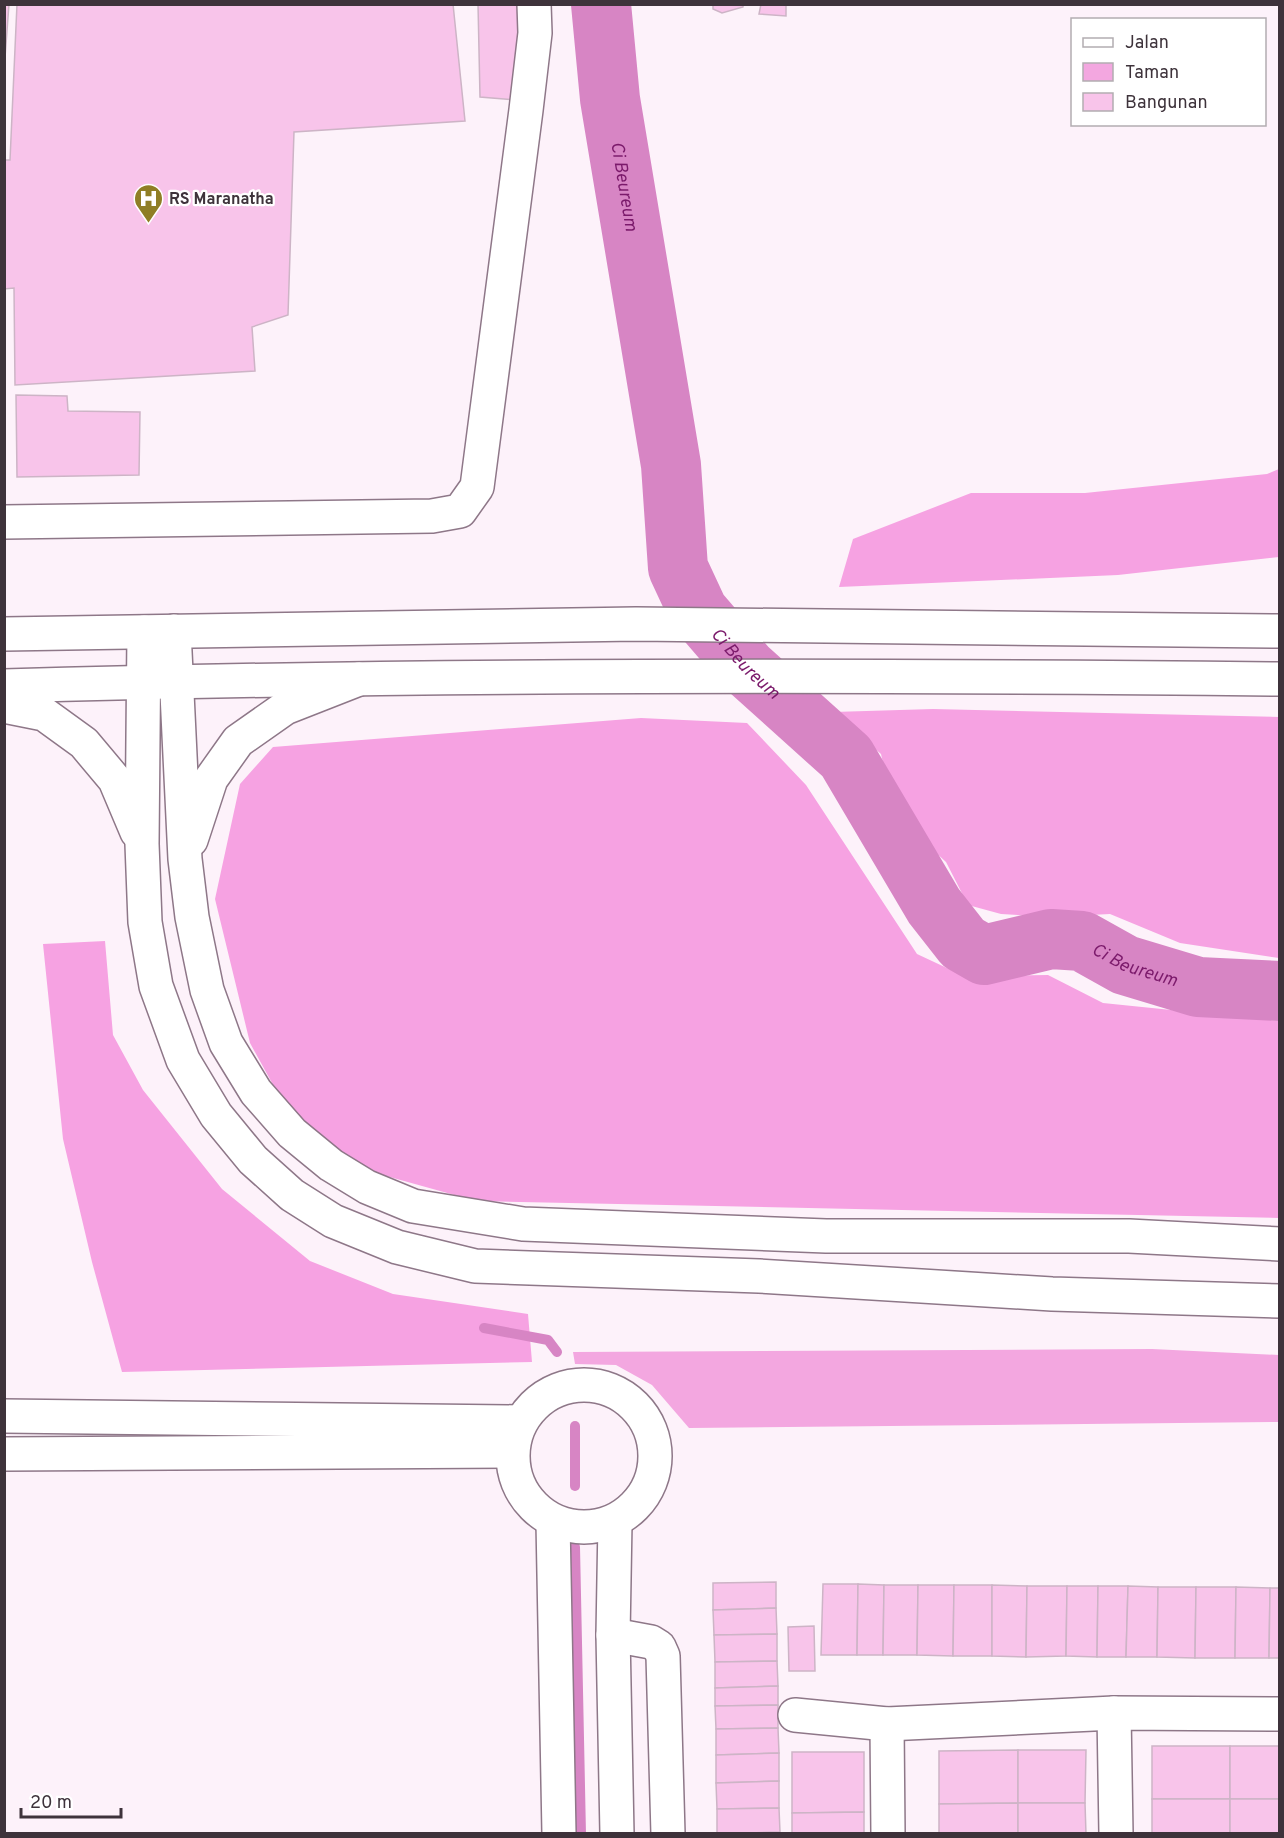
<svg xmlns="http://www.w3.org/2000/svg" width="1284" height="1838" viewBox="0 0 1284 1838" font-family="Overpass,sans-serif">
	<style>
		.green { fill: #f3a7e0 }
		.forest { fill: #f6a2e2 }
		.lines { fill: none; stroke-linecap: round; stroke-linejoin: round }
		.stream { stroke: #d785c4; stroke-width: 10 }
		.river { stroke: #d785c4; stroke-width: 60 }
		.building { fill: #f8c4ea; stroke: #cdb4c6; stroke-width: 1.5 }
		.minor-casing { stroke: #8e7788; stroke-width: 36 }
		.major-casing { stroke: #8e7788; stroke-width: 36 }
		.highway-casing { stroke: #8e7788; stroke-width: 36 }
		.minor { stroke: #fff; stroke-width: 33 }
		.major { stroke: #fff; stroke-width: 33 }
		.highway { stroke: #fff; stroke-width: 33 }
		.labels { text-anchor: middle; stroke-width: 4.5; stroke-linejoin: round; paint-order: stroke }
		.poi-label { font-size: 16px; font-weight: bold; fill: #3e333b; stroke: #fff; text-anchor: start }
		.water-label { font-size: 18px; font-style: italic; fill: #7b1a6b; stroke: #fff }
	</style>
	<rect width="100%" height="100%" fill="#fdf2fa"/>
	<polygon class="green" points="1152,1349 1279,1355 1279,1422 689,1428 652,1385 616,1365 575,1364 573,1352"/>
	<g class="forest">
		<polygon points="1279,469 1279,557 1118,575 839,587 853,539 971,493 1085,493 1267,474"/>
		<polygon points="933,709 1279,717 1279,958 1180,943 1110,914 1052,917 1001,914 968,905 946,862 895,815 881,754 833,712"/>
		<polygon points="641,718 747,723 806,785 917,954 964,976 1048,975 1103,1003 1279,1021 1279,1218 476,1201 361,1169 288,1112 250,1043 215,899 240,784 273,747"/>
		<polygon points="105,941 113,1035 143,1090 222,1189 310,1261 393,1294 528,1314 532,1362 122,1372 92,1262 63,1139 43,944"/>
	</g>
	<g class="lines">
		<g class="stream">
			<polyline points="484,1328 548,1340 557,1352"/>
			<polyline points="575,1486 575,1426"/>
			<polyline points="575,1547 581,1834"/>
		</g>
		<path class="river" id="s1" d="M 601,4 L 610,99 L 671,465 L 678,568 L 698,611 L 747,668 L 846,757 L 934,906 L 963,943 L 984,955 L 1051,939 L 1082,941 L 1125,965 L 1198,987 L 1280,991"/>
	</g>
	<g class="building">
		<polygon points="4,4 9,4 4,71"/>
		<polygon points="17,4 453,4 465,121 294,132 288,315 252,327 255,371 15,385 14,288 4,289 4,160 10,160"/>
		<polygon points="478,4 528,4 526,101 480,97"/>
		<polygon points="713,4 743,4 743,7 722,13 713,9"/>
		<polygon points="761,4 786,4 786,16 759,14"/>
		<polygon points="16,395 67,396 68,411 140,412 139,475 17,477"/>
		<polygon points="776,1582 776,1608 713,1610 713,1583"/>
		<polygon points="823,1584 858,1584 857,1655 821,1655"/>
		<polygon points="858,1584 884,1585 883,1655 857,1655"/>
		<polygon points="884,1585 918,1585 917,1655 883,1655"/>
		<polygon points="918,1585 954,1585 953,1656 917,1655"/>
		<polygon points="954,1585 992,1585 992,1656 953,1656"/>
		<polygon points="992,1585 1027,1586 1026,1657 992,1656"/>
		<polygon points="1027,1586 1067,1586 1066,1656 1026,1657"/>
		<polygon points="1067,1586 1098,1586 1097,1657 1066,1656"/>
		<polygon points="1098,1586 1128,1586 1126,1657 1097,1657"/>
		<polygon points="1128,1586 1158,1587 1157,1657 1126,1657"/>
		<polygon points="1158,1587 1196,1587 1195,1658 1157,1657"/>
		<polygon points="1196,1587 1236,1587 1235,1658 1195,1658"/>
		<polygon points="1236,1587 1270,1588 1269,1658 1235,1658"/>
		<polygon points="1270,1588 1280,1588 1280,1658 1269,1658"/>
		<polygon points="776,1608 777,1634 714,1635 713,1610"/>
		<polygon points="814,1626 815,1671 789,1671 788,1627"/>
		<polygon points="777,1634 777,1661 715,1662 714,1635"/>
		<polygon points="777,1661 778,1686 715,1688 715,1662"/>
		<polygon points="778,1686 778,1705 715,1706 715,1688"/>
		<polygon points="778,1705 778,1728 716,1729 715,1706"/>
		<polygon points="778,1728 779,1753 716,1755 716,1729"/>
		<rect x="1152" y="1746" width="78" height="53"/>
		<rect x="1230" y="1746" width="50" height="53"/>
		<polygon points="1018,1750 1018,1803 939,1804 939,1751"/>
		<polygon points="1018,1750 1086,1750 1085,1803 1018,1803"/>
		<polygon points="792,1752 864,1752 864,1812 792,1813"/>
		<polygon points="779,1753 779,1781 716,1783 716,1755"/>
		<polygon points="779,1781 779,1808 717,1809 716,1783"/>
		<rect x="1152" y="1799" width="78" height="35"/>
		<rect x="1230" y="1799" width="50" height="35"/>
		<polygon points="1018,1803 1018,1834 939,1834 939,1804"/>
		<polygon points="1018,1803 1085,1803 1086,1834 1018,1834"/>
		<polygon points="779,1808 780,1832 717,1834 717,1809"/>
		<polygon points="864,1812 864,1834 792,1834 792,1813"/>
	</g>
	<g class="lines">
		<defs>
			<g id="minor">
				<polyline points="4,522 432,516 460,511 477,487 526,110 535,33 534,4"/>
				<circle cx="584" cy="1456" r="71"/>
				<polyline points="4,1416 520,1422"/>
				<polyline points="4,1454 512,1451"/>
				<polyline points="553,1522 559,1834"/>
				<polyline points="615,1522 613,1635 617,1834"/>
				<polyline points="613,1635 651,1642 659,1647 663,1656 668,1834"/>
				<polyline points="1114,1713 1116,1834"/>
				<polyline points="795,1715 887,1724 1114,1713 1280,1714"/>
				<polyline points="887,1724 888,1834"/>
			</g>
			<g id="major">
				<polyline points="4,634 636,624 1280,631"/>
				<path d="M 4,686 C 430,674 854,675 1280,679"/>
			</g>
			<g id="highway">
				<polyline points="174,631 185,859 192,917 207,990 226,1043 256,1092 292,1133 331,1165 367,1187 413,1206 523,1224 826,1236 1129,1236 1280,1244"/>
				<polyline points="144,632 142,844 145,922 156,986 183,1060 216,1115 253,1160 292,1195 333,1221 397,1247 475,1266 759,1276 1052,1294 1280,1301"/>
				<polyline points="4,706 44,714 84,743 115,780 137,832"/>
				<polyline points="191,840 211,779 238,741 285,708 359,679"/>
			</g>
		</defs>
		<use href="#minor" class="minor-casing"/>
		<use href="#major" class="major-casing"/>
		<use href="#highway" class="highway-casing"/>
		<use href="#minor" class="minor"/>
		<use href="#major" class="major"/>
		<use href="#highway" class="highway"/>
	</g>
	<defs>
		<symbol id="hospital-pin" viewBox="-11 -11 22 30"><path d="M0 17L-7.5 6A9.5 9.5 0 1 1 7.5 6Z" fill="#8f7e25" stroke="#fff"/><path d="M-5-5h3v3.5h4V-5h3V5h-3V1.5h-4V5h-3Z" fill="#fff"/></symbol>
	</defs>
	<g fill-rule="evenodd">
		<use href="#hospital-pin" x="132" y="182" width="33" height="45"/>
	</g>
	<g class="labels">
		<g class="poi-label">
			<text x="169" y="204">RS Maranatha</text>
		</g>
		<g class="water-label">
			<text dy="6" stroke="none"><textPath href="#s1" startOffset="184">Ci Beureum</textPath></text>
			<text dy="6" stroke="none"><textPath href="#s1" startOffset="688">Ci Beureum</textPath></text>
			<text dy="6" stroke="none"><textPath href="#s1" startOffset="1228">Ci Beureum</textPath></text>
		</g>
	</g>
	<rect width="1284" height="1838" fill="none" stroke="#3e333b" stroke-width="12"/>
	<rect x="1071" y="18" width="195" height="108" fill="#ffffff" stroke="#b2adb1" stroke-width="1.5"/>
	<rect x="1083" y="38" width="30" height="9" fill="#ffffff" stroke="#b2adb1" stroke-width="1.5"/>
	<text x="1125" y="48" font-size="18" fill="#3e333b">Jalan</text>
	<rect x="1083" y="63" width="30" height="18" fill="#f3a7e0" stroke="#b2adb1" stroke-width="1.5"/>
	<text x="1125" y="78" font-size="18" fill="#3e333b">Taman</text>
	<rect x="1083" y="93" width="30" height="18" fill="#f8c4ea" stroke="#b2adb1" stroke-width="1.5"/>
	<text x="1125" y="108" font-size="18" fill="#3e333b">Bangunan</text>
	<path d="M21 1808v9h100v-9" fill="none" stroke="#3e333b" stroke-width="3"/>
	<text x="30" y="1808" font-size="18" fill="#3e333b" stroke="#ffffff" stroke-width="4.5" paint-order="stroke">20 m</text>
</svg>
